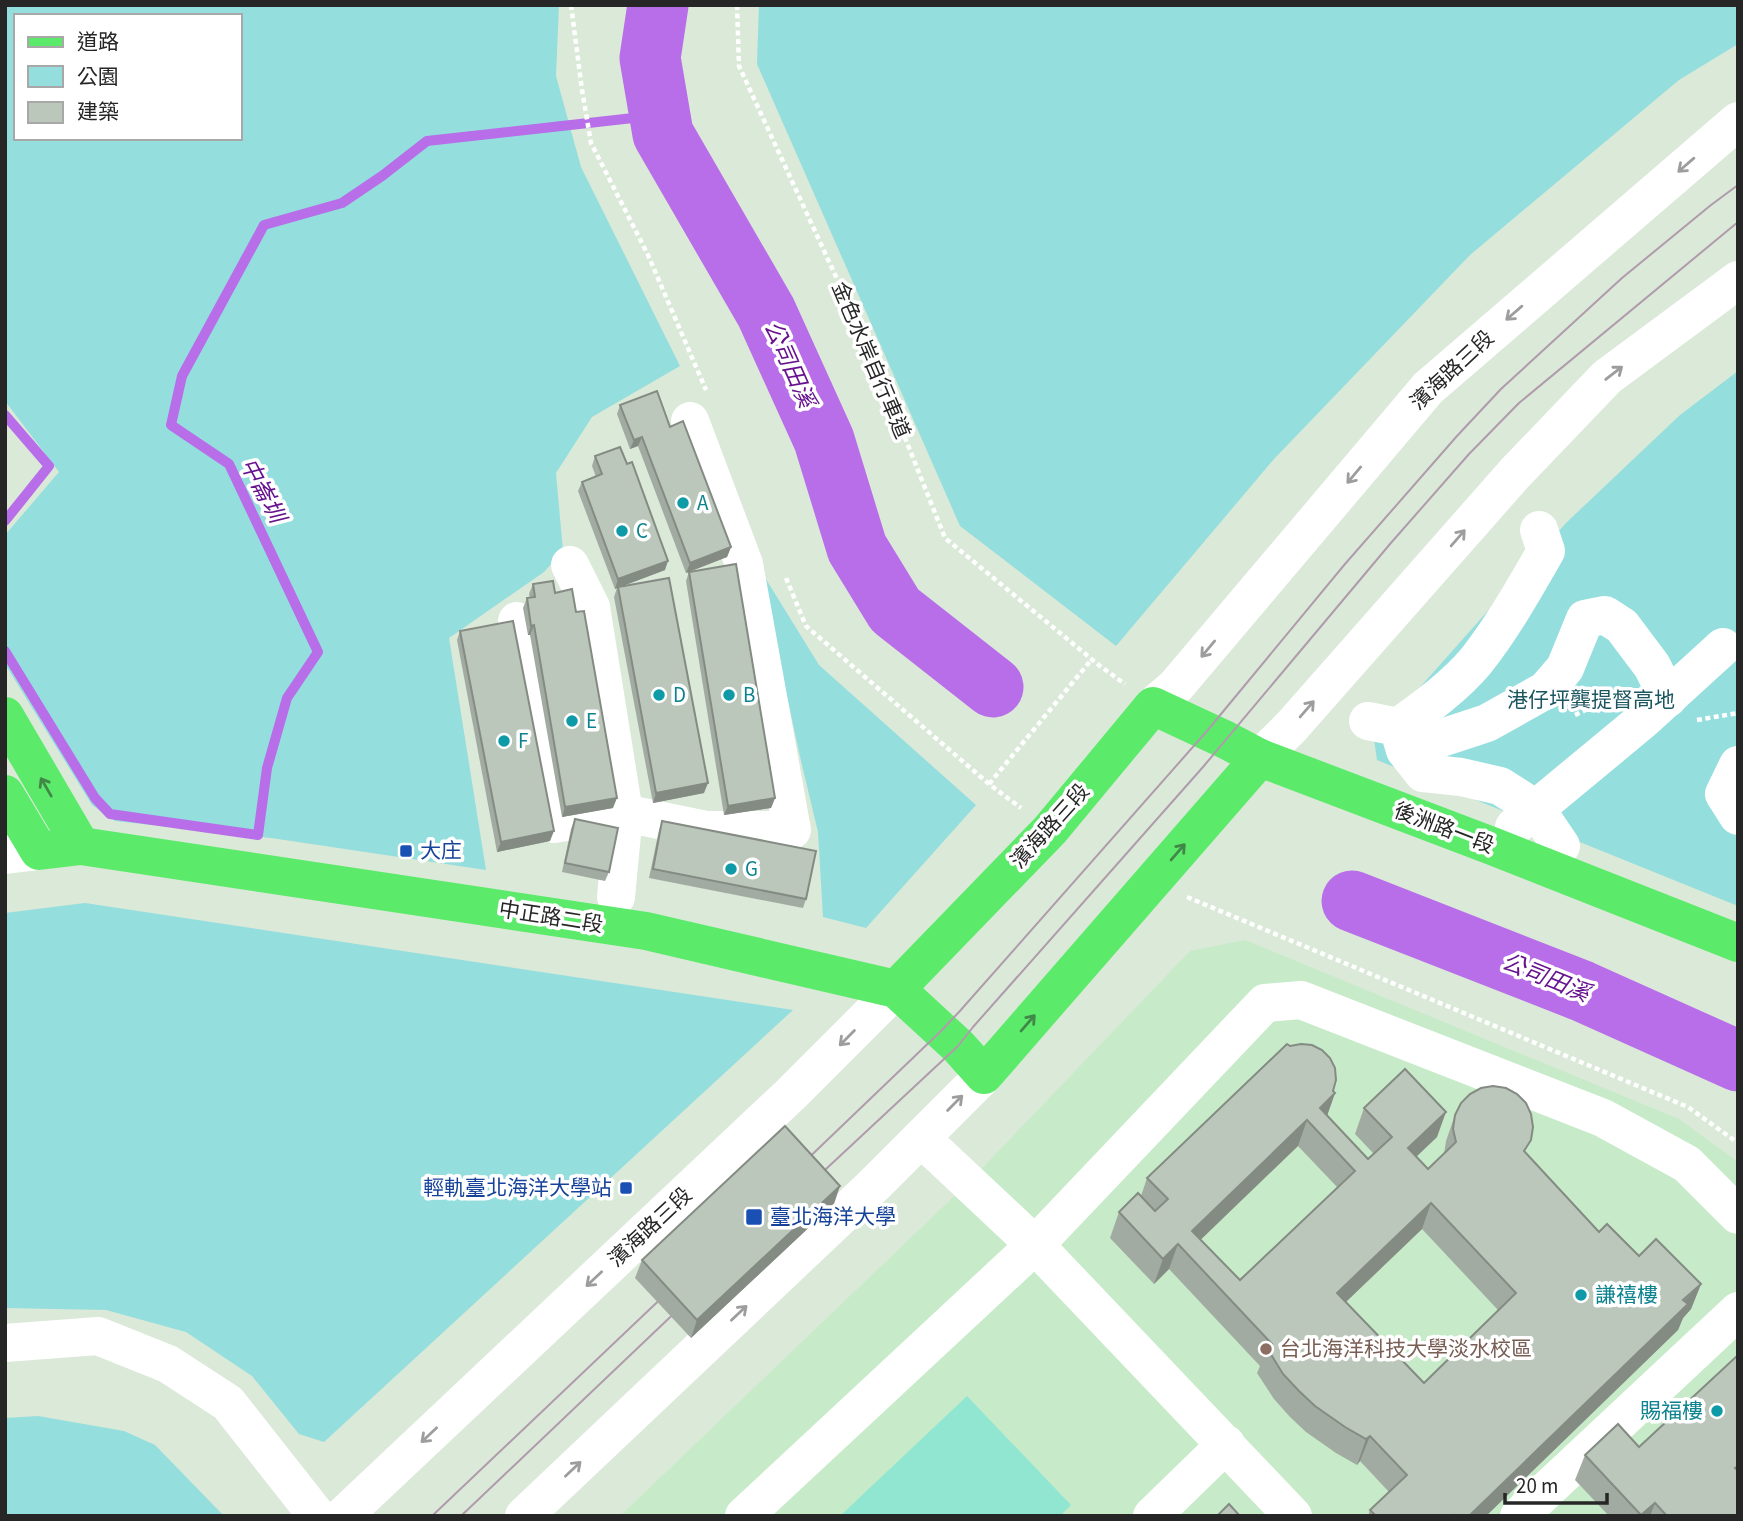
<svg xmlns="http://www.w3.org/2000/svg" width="1743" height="1521" viewBox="0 0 1743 1521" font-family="'Source Sans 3','Noto Sans TC',sans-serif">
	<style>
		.education { fill: #c7ebc8 }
		.green { fill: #95dede; fill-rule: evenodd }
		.pitch { fill: #91e6d2 }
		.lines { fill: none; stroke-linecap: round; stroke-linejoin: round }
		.stream { stroke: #b86de9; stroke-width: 10 }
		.river { stroke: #b86de9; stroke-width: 61 }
		.path { stroke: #fff; stroke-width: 4.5; stroke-dasharray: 5 3.5; stroke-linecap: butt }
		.minor { stroke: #fff; stroke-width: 38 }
		.major { stroke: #5cea6b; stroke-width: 38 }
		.tram { stroke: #b09bac; stroke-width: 2 }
		.wall { fill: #a2aba1; fill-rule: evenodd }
		.shaded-wall { fill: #848b83 }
		.building { fill: #bcc7bb; stroke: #848b83; stroke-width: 2; fill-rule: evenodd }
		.oneway { stroke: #9d9d9d }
		.oneway2 { stroke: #418848 }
		.culture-dot { fill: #0f9aa8; stroke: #fff; stroke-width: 2.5 }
		.transit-dot { fill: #1a4fb4; stroke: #fff; stroke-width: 2.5 }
		.education-dot { fill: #8d6e63; stroke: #fff; stroke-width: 2.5 }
		.labels { text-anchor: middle; stroke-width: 7; stroke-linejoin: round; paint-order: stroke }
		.street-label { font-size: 21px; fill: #262626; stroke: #fff }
		.culture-label { font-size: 21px; fill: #0d838f; stroke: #fff; text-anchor: start }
		.park-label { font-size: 21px; fill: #1b565f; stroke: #fff }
		.transit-label { font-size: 21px; fill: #164399; stroke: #fff; text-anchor: start }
		.education-label { font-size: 21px; fill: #785e54; stroke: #fff; text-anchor: start }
		.water-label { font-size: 23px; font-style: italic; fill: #67128f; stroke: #fff }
	</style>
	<rect width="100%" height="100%" fill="#dae9d8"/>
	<polygon class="education" points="1245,940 1679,1119 1738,1162 1738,1516 620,1516 968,1183 1190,951"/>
	<g class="green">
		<path d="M 5,5 L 559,5 L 556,76 L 581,167 L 680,366 L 592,417 L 556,473 L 563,551 L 544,572 L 449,638 L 486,870 L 271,838 L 115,821 L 92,805 L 5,664 L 5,535 L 59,472 L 5,401 ZM 16,16 L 240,16 L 240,138 L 16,138 Z"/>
		<polygon points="759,5 1738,5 1738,44 1679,80 1470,255 1274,459 1116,646 960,526 757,64"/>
		<polygon points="1738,371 1738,906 1377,760 1374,739 1566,523 1680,415"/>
		<polygon points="759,568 819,665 976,805 866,928 823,917 818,832 801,761"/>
		<polygon points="85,903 793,1010 324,1442 299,1434 252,1376 186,1332 106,1310 5,1308 5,913"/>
		<polygon points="38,1416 124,1431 155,1445 224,1516 5,1516 5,1418"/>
	</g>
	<polygon class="pitch" points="967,1396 1071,1505 1060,1516 840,1516"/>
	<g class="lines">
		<g class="stream">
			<polyline points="5,415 49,466 5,521"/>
			<polyline points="5,651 95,798 110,814 258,835 267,768 287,698 318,652 229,464 171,425 182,376 264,225 342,203 382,176 427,141 660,115"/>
		</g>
		<g class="river">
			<polyline points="658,5 650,58 663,134 766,312 824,440 857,548 895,610 993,687"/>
			<polyline points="1352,901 1582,991 1738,1061"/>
		</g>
		<g class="path">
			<polyline points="571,5 582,90 591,143 648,255 706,390"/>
			<polyline points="737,5 739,66 872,355 945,538 1100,666 1125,684"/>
			<polyline points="786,578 806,626 989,784 1021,808"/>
			<polyline points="1575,715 1590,708 1599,707"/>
			<polyline points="1697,720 1738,713"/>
			<polyline points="989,784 1092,659"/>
			<polyline points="1187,897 1688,1107 1738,1143"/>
		</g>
		<g class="minor">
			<polyline points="570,565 591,607 624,813 616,897"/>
			<polyline points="517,621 554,824 624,813 707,830 792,830 744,564 690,421"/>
			<polyline points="1153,706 1176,686 1428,388 1738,121"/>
			<polyline points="1368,721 1398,727 1405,750 1487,723 1546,690 1565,668 1585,619 1605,615 1622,626 1652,666 1668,698"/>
			<path d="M 1398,727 C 1425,708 1455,686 1476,661 C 1503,627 1524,589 1546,551 L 1539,530"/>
			<polyline points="1405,750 1423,773 1461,777 1500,786 1536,809 1561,846"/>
			<polyline points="1260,758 1292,726 1515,473 1607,377 1738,280"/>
			<polyline points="1738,765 1724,794 1738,816"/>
			<polyline points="1514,827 1643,720 1723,647"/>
			<polyline points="5,855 39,851"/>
			<polyline points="921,1138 1035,1245 1293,1516"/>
			<polyline points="5,1343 98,1336 168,1364 228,1403 317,1516"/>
			<polyline points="343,1516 791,1094 896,989"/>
			<polyline points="524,1516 875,1184 984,1075"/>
			<polyline points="744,1516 1035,1245 1265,1003 1301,1000 1603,1118 1687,1164 1738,1215"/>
			<polyline points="1152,1516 1226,1444"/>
			<polyline points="1519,1516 1738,1311"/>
		</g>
		<g class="major">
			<polyline points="5,716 81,846"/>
			<polyline points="5,794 39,851 81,846 646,931 896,989 958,1046 984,1075 1260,758"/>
			<polyline points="896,989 1050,830 1153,706 1226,740 1260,758 1492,846 1738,943"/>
		</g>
		<g class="tram">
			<polyline points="797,1169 941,1031 959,1012 1207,731 1345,564 1457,436 1501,389 1622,278 1711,205 1738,185"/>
			<polyline points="811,1183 958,1046 973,1027 1203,767 1390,544 1469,454 1519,403 1738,222"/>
			<polyline points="432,1516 671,1289"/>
			<polyline points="461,1516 685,1303"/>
		</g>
	</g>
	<g class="wall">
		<polygon points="620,405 670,427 731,547 727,557 686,573 638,446 630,449 617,414"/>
		<polygon points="595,456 665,570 620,587 704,793 653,803 614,597 617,588 615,589 578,491 582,482 596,477 592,466"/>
		<polygon points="689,572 775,798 771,808 724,815 686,581"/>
		<polygon points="533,584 555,593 613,808 562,817 530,635 528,635 523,608 527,598 530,598 529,594"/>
		<polygon points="460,631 550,841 497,852 457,640"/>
		<polygon points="575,819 609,872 605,881 562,872 571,829"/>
		<polygon points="662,821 806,899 803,908 649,878 659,830"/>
		<path d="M 1333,1091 L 1335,1093 L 1327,1115 L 1368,1159 L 1374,1154 L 1355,1134 L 1364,1108 L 1437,1137 L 1416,1157 L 1428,1169 L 1444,1154 L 1446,1141 L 1455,1115 L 1526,1153 L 1599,1232 L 1639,1256 L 1701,1284 L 1691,1309 L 1683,1318 L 1678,1330 L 1486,1516 L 1368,1516 L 1370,1510 L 1389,1492 L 1360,1461 L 1357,1465 L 1336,1453 L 1306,1432 L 1290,1417 L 1274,1399 L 1257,1373 L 1260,1366 L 1169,1269 L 1154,1284 L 1110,1238 L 1119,1212 L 1141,1196 L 1147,1178 ZM 1298,1146 L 1338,1188 L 1240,1280 L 1200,1239 ZM 1422,1229 L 1498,1310 L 1424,1383 L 1346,1302 Z"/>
		<polygon points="834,1204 691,1338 635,1278 642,1260"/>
		<polygon points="1639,1447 1738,1516 1609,1516 1575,1480 1585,1455"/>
	</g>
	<g class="shaded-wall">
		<polygon points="642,437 638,446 630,449 634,440"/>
		<polygon points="731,547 727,557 686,573 690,563"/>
		<polygon points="668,561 665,570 615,589 618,579"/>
		<polygon points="534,625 530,635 528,635 531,626"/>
		<polygon points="708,783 704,793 653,803 656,793"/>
		<polygon points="617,798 613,808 562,817 565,807"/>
		<polygon points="775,798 771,808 724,815 728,806"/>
		<polygon points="554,831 550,841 497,852 501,842"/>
		<polygon points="1335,1093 1326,1119 1320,1108"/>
		<polygon points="1446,1112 1437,1137 1399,1173 1408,1148"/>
		<polygon points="1307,1120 1298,1146 1187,1253 1192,1231"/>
		<polygon points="840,1186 834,1204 691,1338 697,1320"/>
		<polygon points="1431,1203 1422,1229 1328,1319 1337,1293"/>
		<polygon points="1178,1244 1169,1269 1154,1284 1163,1259"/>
		<polygon points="1701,1284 1691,1309 1683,1318 1678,1330 1486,1516 1469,1516"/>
		<polygon points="1370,1436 1360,1461 1357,1465 1366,1439"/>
		<polygon points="1655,1503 1650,1516 1641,1516 1641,1515"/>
	</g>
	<g class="building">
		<polygon points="657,391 670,427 683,421 731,547 690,563 642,437 634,440 620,405"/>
		<polygon points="620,447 627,464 632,462 668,561 618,579 582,482 602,474 595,456"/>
		<polygon points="736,564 775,798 728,806 689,572"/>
		<polygon points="669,578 708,783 656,793 618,587"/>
		<polygon points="553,581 555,593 572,589 576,612 584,611 617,798 565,807 534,625 531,626 527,598 535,597 533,584"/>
		<polygon points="513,621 554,831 501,842 460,631"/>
		<polygon points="575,819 618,828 609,872 565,863"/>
		<polygon points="662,821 816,851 806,899 653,869"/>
		<path d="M 1287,1044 L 1290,1046 L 1301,1044 L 1312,1045 L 1322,1050 L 1330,1058 L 1335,1068 L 1336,1080 L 1333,1091 L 1335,1093 L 1320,1108 L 1368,1159 L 1392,1137 L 1364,1108 L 1405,1069 L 1446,1112 L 1408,1148 L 1428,1169 L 1456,1142 L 1453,1129 L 1455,1115 L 1461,1103 L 1470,1094 L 1481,1088 L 1493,1086 L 1506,1088 L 1517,1094 L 1526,1103 L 1531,1114 L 1533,1127 L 1531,1140 L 1524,1151 L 1599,1232 L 1607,1224 L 1639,1256 L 1656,1239 L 1701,1284 L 1683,1300 L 1688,1304 L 1469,1516 L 1455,1516 L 1454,1515 L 1453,1516 L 1376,1516 L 1370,1510 L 1407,1475 L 1370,1436 L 1366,1439 L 1345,1427 L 1315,1406 L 1299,1391 L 1283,1374 L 1267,1348 L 1272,1344 L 1178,1244 L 1163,1259 L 1119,1212 L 1138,1193 L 1155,1211 L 1168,1199 L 1147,1178 ZM 1307,1120 L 1355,1171 L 1240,1280 L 1192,1231 ZM 1431,1203 L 1516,1293 L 1424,1383 L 1337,1293 Z"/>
		<polygon points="785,1126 840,1186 697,1320 642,1260"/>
		<polygon points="1738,1355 1738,1466 1735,1468 1738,1471 1738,1516 1667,1516 1655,1503 1641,1515 1585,1455 1618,1424 1639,1447"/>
		<polygon points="1229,1504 1240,1516 1217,1516"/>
	</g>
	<defs><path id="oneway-shaft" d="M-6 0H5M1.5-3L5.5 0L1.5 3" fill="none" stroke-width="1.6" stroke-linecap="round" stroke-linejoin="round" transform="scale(1.75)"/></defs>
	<g class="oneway">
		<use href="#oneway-shaft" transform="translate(1686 165) rotate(139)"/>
		<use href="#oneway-shaft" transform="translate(1514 313) rotate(139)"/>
		<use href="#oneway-shaft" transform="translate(1614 373) rotate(-38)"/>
		<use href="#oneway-shaft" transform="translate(1354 475) rotate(130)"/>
		<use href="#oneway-shaft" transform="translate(1458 538) rotate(-49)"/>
		<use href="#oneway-shaft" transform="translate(1208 649) rotate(130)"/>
		<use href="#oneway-shaft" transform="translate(1307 709) rotate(-49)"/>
		<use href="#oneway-shaft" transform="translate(847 1038) rotate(135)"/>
		<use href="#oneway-shaft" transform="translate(955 1103) rotate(-45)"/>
		<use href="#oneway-shaft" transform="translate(594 1279) rotate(137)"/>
		<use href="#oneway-shaft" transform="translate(739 1313) rotate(-43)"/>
		<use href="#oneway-shaft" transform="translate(429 1435) rotate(137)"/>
		<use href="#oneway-shaft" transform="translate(573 1469) rotate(-43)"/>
	</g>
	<g class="oneway2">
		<use href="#oneway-shaft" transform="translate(46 787) rotate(-120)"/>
		<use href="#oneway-shaft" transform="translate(1178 852) rotate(-49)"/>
		<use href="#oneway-shaft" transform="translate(1028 1023) rotate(-49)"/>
	</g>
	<g class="culture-dot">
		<circle cx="683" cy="503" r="7"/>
		<circle cx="622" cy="531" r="7"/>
		<circle cx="659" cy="695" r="7"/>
		<circle cx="729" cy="695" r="7"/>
		<circle cx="572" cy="721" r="7"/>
		<circle cx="504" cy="741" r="7"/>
		<circle cx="731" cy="869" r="7"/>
		<circle cx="1581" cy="1295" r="7"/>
		<circle cx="1717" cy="1411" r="7"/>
	</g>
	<g class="transit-dot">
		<rect x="399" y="844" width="14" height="14" rx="3.5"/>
		<rect x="619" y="1181" width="14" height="14" rx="3.5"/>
		<rect x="745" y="1208" width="18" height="18" rx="3.5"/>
	</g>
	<circle class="education-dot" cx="1266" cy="1349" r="7"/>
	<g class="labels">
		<g class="street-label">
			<text transform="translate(871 360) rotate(67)" y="7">金色水岸自行車道</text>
			<text transform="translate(1452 370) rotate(-43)" y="7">濱海路三段</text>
			<text transform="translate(1050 826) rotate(-48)" y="7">濱海路三段</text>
			<text transform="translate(1444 828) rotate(21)" y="7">後洲路一段</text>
			<text transform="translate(551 917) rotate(9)" y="7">中正路二段</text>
			<text transform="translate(650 1227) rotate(-43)" y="7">濱海路三段</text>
		</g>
		<g class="culture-label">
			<text x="697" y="510">A</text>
			<text x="636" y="538">C</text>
			<text x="673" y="702">D</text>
			<text x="743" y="702">B</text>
			<text x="586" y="728">E</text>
			<text x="518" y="748">F</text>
			<text x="745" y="876">G</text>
			<text x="1595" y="1302">謙禧樓</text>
			<text x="1703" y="1418" text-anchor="end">賜福樓</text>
		</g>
		<g class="park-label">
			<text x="1591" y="707">港仔坪龔提督高地</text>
		</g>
		<g class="transit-label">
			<text x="420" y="858">大庄</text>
			<text x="612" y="1195" text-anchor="end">輕軌臺北海洋大學站</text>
			<text x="770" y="1224">臺北海洋大學</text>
		</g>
		<g class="education-label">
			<text x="1280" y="1356">台北海洋科技大學淡水校區</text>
		</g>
		<g class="water-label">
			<text transform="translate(790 364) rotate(66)" y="8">公司田溪</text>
			<text transform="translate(263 490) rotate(62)" y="8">中崙圳</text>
			<text transform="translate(1546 977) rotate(22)" y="8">公司田溪</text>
		</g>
	</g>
	<rect width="1743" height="1521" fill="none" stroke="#262626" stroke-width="14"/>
	<rect x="14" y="14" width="228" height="126" fill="#ffffff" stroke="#a8a8a8" stroke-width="2"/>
	<rect x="28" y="37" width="35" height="10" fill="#5cea6b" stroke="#a8a8a8" stroke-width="2"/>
	<text x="77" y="49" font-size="21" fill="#262626">道路</text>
	<rect x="28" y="66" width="35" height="21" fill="#95dede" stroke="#a8a8a8" stroke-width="2"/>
	<text x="77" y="84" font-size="21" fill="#262626">公園</text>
	<rect x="28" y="102" width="35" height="21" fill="#bcc7bb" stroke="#a8a8a8" stroke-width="2"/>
	<text x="77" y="119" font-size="21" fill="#262626">建築</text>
	<path d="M1505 1493v10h102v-10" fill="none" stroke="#262626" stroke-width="3.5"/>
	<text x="1516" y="1493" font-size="21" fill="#262626" stroke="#ffffff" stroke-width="5" paint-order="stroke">20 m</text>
</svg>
